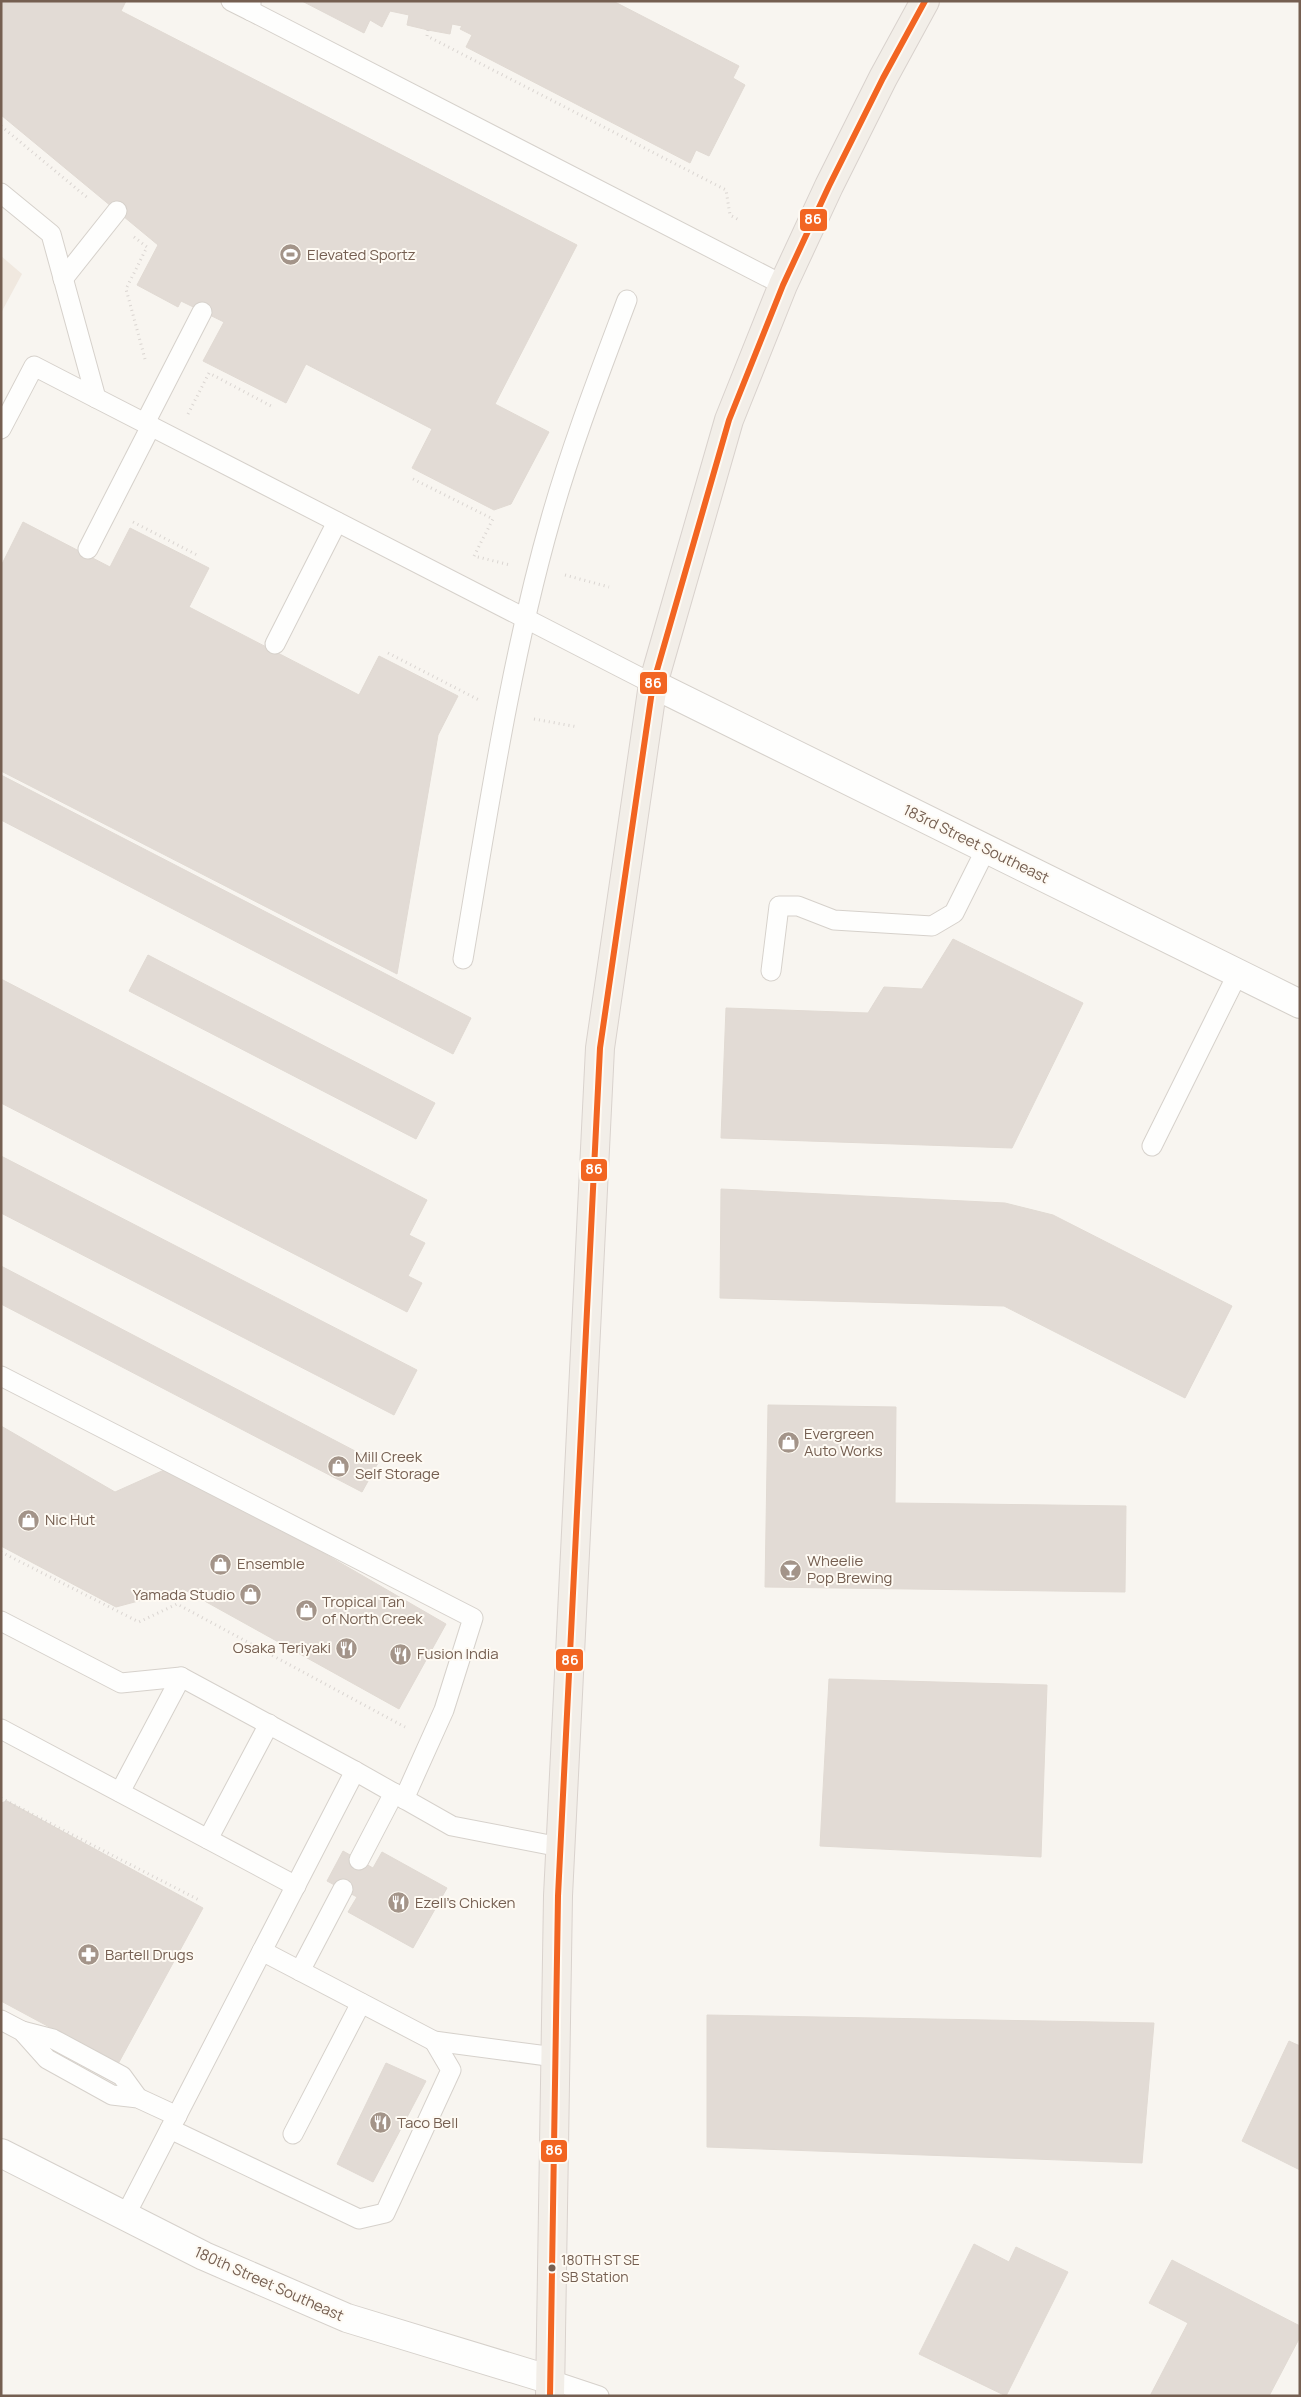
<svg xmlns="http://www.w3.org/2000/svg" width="1301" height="2397" viewBox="0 0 1301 2397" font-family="Manrope,sans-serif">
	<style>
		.residential { fill: #f0e8df }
		.building { fill: #e2dbd5; stroke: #e1dad3 }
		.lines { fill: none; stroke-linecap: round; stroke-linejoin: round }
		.service-casing { stroke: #d6d1cb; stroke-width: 21 }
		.tertiary-casing { stroke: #d6d1cb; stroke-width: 30 }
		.primary-casing { stroke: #d9d2cd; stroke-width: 30 }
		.path { stroke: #dad5d1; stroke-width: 3; stroke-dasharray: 1 4; stroke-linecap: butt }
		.service { stroke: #fefefd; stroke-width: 19 }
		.tertiary { stroke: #fefefd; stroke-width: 28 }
		.primary { stroke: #f2eee8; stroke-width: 28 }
		.bus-1-casing { stroke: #fefaf3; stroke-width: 10 }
		.bus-1 { stroke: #f26522; stroke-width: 6 }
		.bus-dot { fill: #755f51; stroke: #fefaf3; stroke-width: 2 }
		.labels { text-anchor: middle; stroke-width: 4; stroke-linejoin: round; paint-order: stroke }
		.bus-label { font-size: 14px; fill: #755f51; stroke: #fefaf3; text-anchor: start }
		.poi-label { font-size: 15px; fill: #755f51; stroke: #fefaf3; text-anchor: start }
		.street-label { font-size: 15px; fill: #755f51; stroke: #fefaf3 }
		.line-badge { stroke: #fefaf3; stroke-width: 2 }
		.badge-label { font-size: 14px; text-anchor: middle; font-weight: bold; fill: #fff }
	</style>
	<rect width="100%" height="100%" fill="#f8f5f0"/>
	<polygon class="residential" points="1,256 22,274 1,313"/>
	<g class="building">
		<polygon points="1,1 126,1 121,11 577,245 495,404 549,432 511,504 494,510 412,468 432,429 306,364 286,403 203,361 224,322 181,301 178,307 137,285 158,245 1,115"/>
		<polygon points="302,1 613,1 739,66 733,78 745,85 709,156 696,150 690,163 466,47 472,35 460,29 462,26 452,24 450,34 428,30 407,25 409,15 390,11 382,27 370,20 364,33"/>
		<polygon points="23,522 110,567 130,528 209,568 189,607 359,695 379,656 458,696 438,735 397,974 1,771 1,566"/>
		<polygon points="1,775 471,1018 453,1054 1,820"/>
		<polygon points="953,939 1083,1003 1012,1148 721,1138 726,1008 868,1013 884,987 922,989"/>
		<polygon points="148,955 435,1103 416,1139 129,991"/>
		<polygon points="1,979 427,1200 409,1235 425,1243 408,1276 422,1283 407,1312 1,1103"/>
		<polygon points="1,1156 417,1370 394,1415 1,1213"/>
		<polygon points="721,1189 1005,1203 1053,1215 1232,1306 1185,1398 1004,1306 720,1298"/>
		<polygon points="1,1266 378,1463 362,1492 1,1304"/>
		<polygon points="768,1405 896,1407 895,1503 1126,1506 1125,1592 765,1587"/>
		<polygon points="1,1426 115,1492 173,1466 446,1624 399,1709 183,1589 116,1607 1,1546"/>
		<polygon points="829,1679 1047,1685 1041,1857 820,1846"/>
		<polygon points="7,1801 203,1908 118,2064 1,2001 1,1803"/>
		<polygon points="343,1851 373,1868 382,1852 447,1888 413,1948 348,1912 357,1897 327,1881"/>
		<polygon points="707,2015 1154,2023 1142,2163 707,2147"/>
		<polygon points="1289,2041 1300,2046 1300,2170 1242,2141"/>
		<polygon points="386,2063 426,2081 373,2182 337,2164"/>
		<polygon points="974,2244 1009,2262 1016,2247 1068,2272 1006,2396 919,2354"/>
		<polygon points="1172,2260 1300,2326 1300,2337 1269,2396 1150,2396 1188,2323 1149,2303"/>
	</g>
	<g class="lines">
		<defs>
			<g id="service">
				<polyline points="231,1 251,11"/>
				<polyline points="251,1 251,11 783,285"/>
				<polyline points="1,193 51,234 96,398 653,684"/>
				<polyline points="63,279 117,211"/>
				<polyline points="145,423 202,312"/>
				<polyline points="1,429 34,366 96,398"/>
				<polyline points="88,549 151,426"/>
				<polyline points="275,644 337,522"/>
				<path d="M 463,959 C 488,812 510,662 551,518 C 572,444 600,372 627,300"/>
				<polyline points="771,971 779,906 798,906 834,920 932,926 954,913 986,849"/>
				<polyline points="1152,1146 1238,973"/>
				<polyline points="1,1376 473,1618 444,1710 404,1799"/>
				<polyline points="1,1621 121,1683 181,1677 355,1771 452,1826 560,1847"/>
				<polyline points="1,1729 296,1886"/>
				<polyline points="120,1792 181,1677"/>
				<polyline points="208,1839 269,1724"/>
				<polyline points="359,1860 394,1793"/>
				<polyline points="262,1951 434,2041 555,2057"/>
				<polyline points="300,1971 343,1889"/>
				<polyline points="1,2020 22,2031 47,2059 112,2095 138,2098 177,2116"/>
				<polyline points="22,2031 53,2039 122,2076 138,2098"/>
				<polyline points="170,2129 359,2219 385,2213 451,2070 434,2041"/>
				<polyline points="293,2134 361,2003"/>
				<polyline points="125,2216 355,1771"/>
				<polyline points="551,2380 599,2396"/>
			</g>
			<g id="tertiary">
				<polyline points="653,684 1300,1004"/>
				<polyline points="1,2153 204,2256 347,2318 551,2380"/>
			</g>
			<polyline id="primary" points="550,2396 558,1896 600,1048 653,684 729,420 783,285 829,186 883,78 925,1"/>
		</defs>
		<use href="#service" class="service-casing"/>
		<use href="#tertiary" class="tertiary-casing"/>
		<use href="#primary" class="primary-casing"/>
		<g class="path">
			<polyline points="428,30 427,36 726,190 730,215 739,220"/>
			<polyline points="1,126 89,199"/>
			<polyline points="134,237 147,247 126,289 145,359"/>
			<polyline points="188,414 209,373 273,407"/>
			<polyline points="413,479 493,519 474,556 510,565"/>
			<polyline points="133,522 197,555"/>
			<polyline points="565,575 609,587"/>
			<polyline points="388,653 479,700"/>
			<polyline points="534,719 578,727"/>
			<polyline points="1,1552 139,1622 177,1604 405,1727"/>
			<polyline points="1,1798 201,1901"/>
		</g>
		<use href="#service" class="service"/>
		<use href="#tertiary" class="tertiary"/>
		<use href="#primary" class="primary"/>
		<defs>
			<polyline id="bus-1" points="550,2396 558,1896 600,1048 653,684 729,420 783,285 829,186 883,78 925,1"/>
		</defs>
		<use href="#bus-1" class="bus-1-casing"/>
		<use href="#bus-1" class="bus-1"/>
	</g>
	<defs>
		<symbol id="stadium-disc" viewBox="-11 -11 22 22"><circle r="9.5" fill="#a39489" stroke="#fefaf3"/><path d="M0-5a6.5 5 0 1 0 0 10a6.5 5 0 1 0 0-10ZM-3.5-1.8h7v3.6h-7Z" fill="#fff"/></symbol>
		<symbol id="shop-disc" viewBox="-11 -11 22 22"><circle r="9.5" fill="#a39489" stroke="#fefaf3"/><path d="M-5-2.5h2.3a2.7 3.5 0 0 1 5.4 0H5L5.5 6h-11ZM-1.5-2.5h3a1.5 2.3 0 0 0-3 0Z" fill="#fff"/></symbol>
		<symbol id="bar-disc" viewBox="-11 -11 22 22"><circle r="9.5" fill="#a39489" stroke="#fefaf3"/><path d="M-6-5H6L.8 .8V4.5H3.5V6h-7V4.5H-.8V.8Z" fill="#fff"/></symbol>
		<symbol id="restaurant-disc" viewBox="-11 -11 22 22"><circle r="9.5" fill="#a39489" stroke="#fefaf3"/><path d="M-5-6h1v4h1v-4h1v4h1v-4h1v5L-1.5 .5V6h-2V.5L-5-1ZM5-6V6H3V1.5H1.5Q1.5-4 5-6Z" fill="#fff"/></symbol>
		<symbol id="pharmacy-disc" viewBox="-11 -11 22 22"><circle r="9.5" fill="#a39489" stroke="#fefaf3"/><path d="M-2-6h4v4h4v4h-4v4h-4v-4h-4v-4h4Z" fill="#fff"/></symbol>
	</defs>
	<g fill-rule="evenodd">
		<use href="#stadium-disc" x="278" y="242" width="25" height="25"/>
		<use href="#shop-disc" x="776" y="1430" width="25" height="25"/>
		<use href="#shop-disc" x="326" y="1454" width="25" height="25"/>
		<use href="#shop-disc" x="16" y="1508" width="25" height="25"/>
		<use href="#shop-disc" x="208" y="1552" width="25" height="25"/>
		<use href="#bar-disc" x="778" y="1558" width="25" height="25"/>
		<use href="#shop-disc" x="238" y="1582" width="25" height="25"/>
		<use href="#shop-disc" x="294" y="1598" width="25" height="25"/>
		<use href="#restaurant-disc" x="334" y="1636" width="25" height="25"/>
		<use href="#restaurant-disc" x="388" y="1642" width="25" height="25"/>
		<use href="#restaurant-disc" x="386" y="1890" width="25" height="25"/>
		<use href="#pharmacy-disc" x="76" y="1942" width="25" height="25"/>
		<use href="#restaurant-disc" x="368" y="2110" width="25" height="25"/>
	</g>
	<circle class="bus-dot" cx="552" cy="2268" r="4.5"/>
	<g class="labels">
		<g class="bus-label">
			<text x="561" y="2265">180TH ST SE<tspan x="561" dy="17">SB Station</tspan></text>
		</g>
		<g class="poi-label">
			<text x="307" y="260">Elevated Sportz</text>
			<text x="804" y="1439">Evergreen<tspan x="804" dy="17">Auto Works</tspan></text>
			<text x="355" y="1462">Mill Creek<tspan x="355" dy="17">Self Storage</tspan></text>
			<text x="45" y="1525">Nic Hut</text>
			<text x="807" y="1566">Wheelie<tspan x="807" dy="17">Pop Brewing</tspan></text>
			<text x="237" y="1569">Ensemble</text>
			<text x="235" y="1600" text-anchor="end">Yamada Studio</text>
			<text x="322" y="1607">Tropical Tan<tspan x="322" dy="17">of North Creek</tspan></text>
			<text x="331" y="1653" text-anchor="end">Osaka Teriyaki</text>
			<text x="417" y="1659">Fusion India</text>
			<text x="415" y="1908">Ezell's Chicken</text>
			<text x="105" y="1960">Bartell Drugs</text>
			<text x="397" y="2128">Taco Bell</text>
		</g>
		<g class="street-label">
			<text transform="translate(976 844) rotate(26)" y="5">183rd Street Southeast</text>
			<text transform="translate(269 2284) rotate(24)" y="5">180th Street Southeast</text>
		</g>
	</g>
	<g class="line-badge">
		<rect x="799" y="208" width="29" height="24" rx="5" fill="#f26522"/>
		<rect x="639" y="671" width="29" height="24" rx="5" fill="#f26522"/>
		<rect x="580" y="1158" width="28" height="24" rx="5" fill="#f26522"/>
		<rect x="555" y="1648" width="29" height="24" rx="5" fill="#f26522"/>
		<rect x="540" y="2139" width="28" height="24" rx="5" fill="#f26522"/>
	</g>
	<g class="badge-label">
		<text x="813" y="224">86</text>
		<text x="653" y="688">86</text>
		<text x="594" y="1174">86</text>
		<text x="570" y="1665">86</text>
		<text x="554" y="2155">86</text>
	</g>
	<rect width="1301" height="2397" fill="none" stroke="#755f51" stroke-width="5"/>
</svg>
